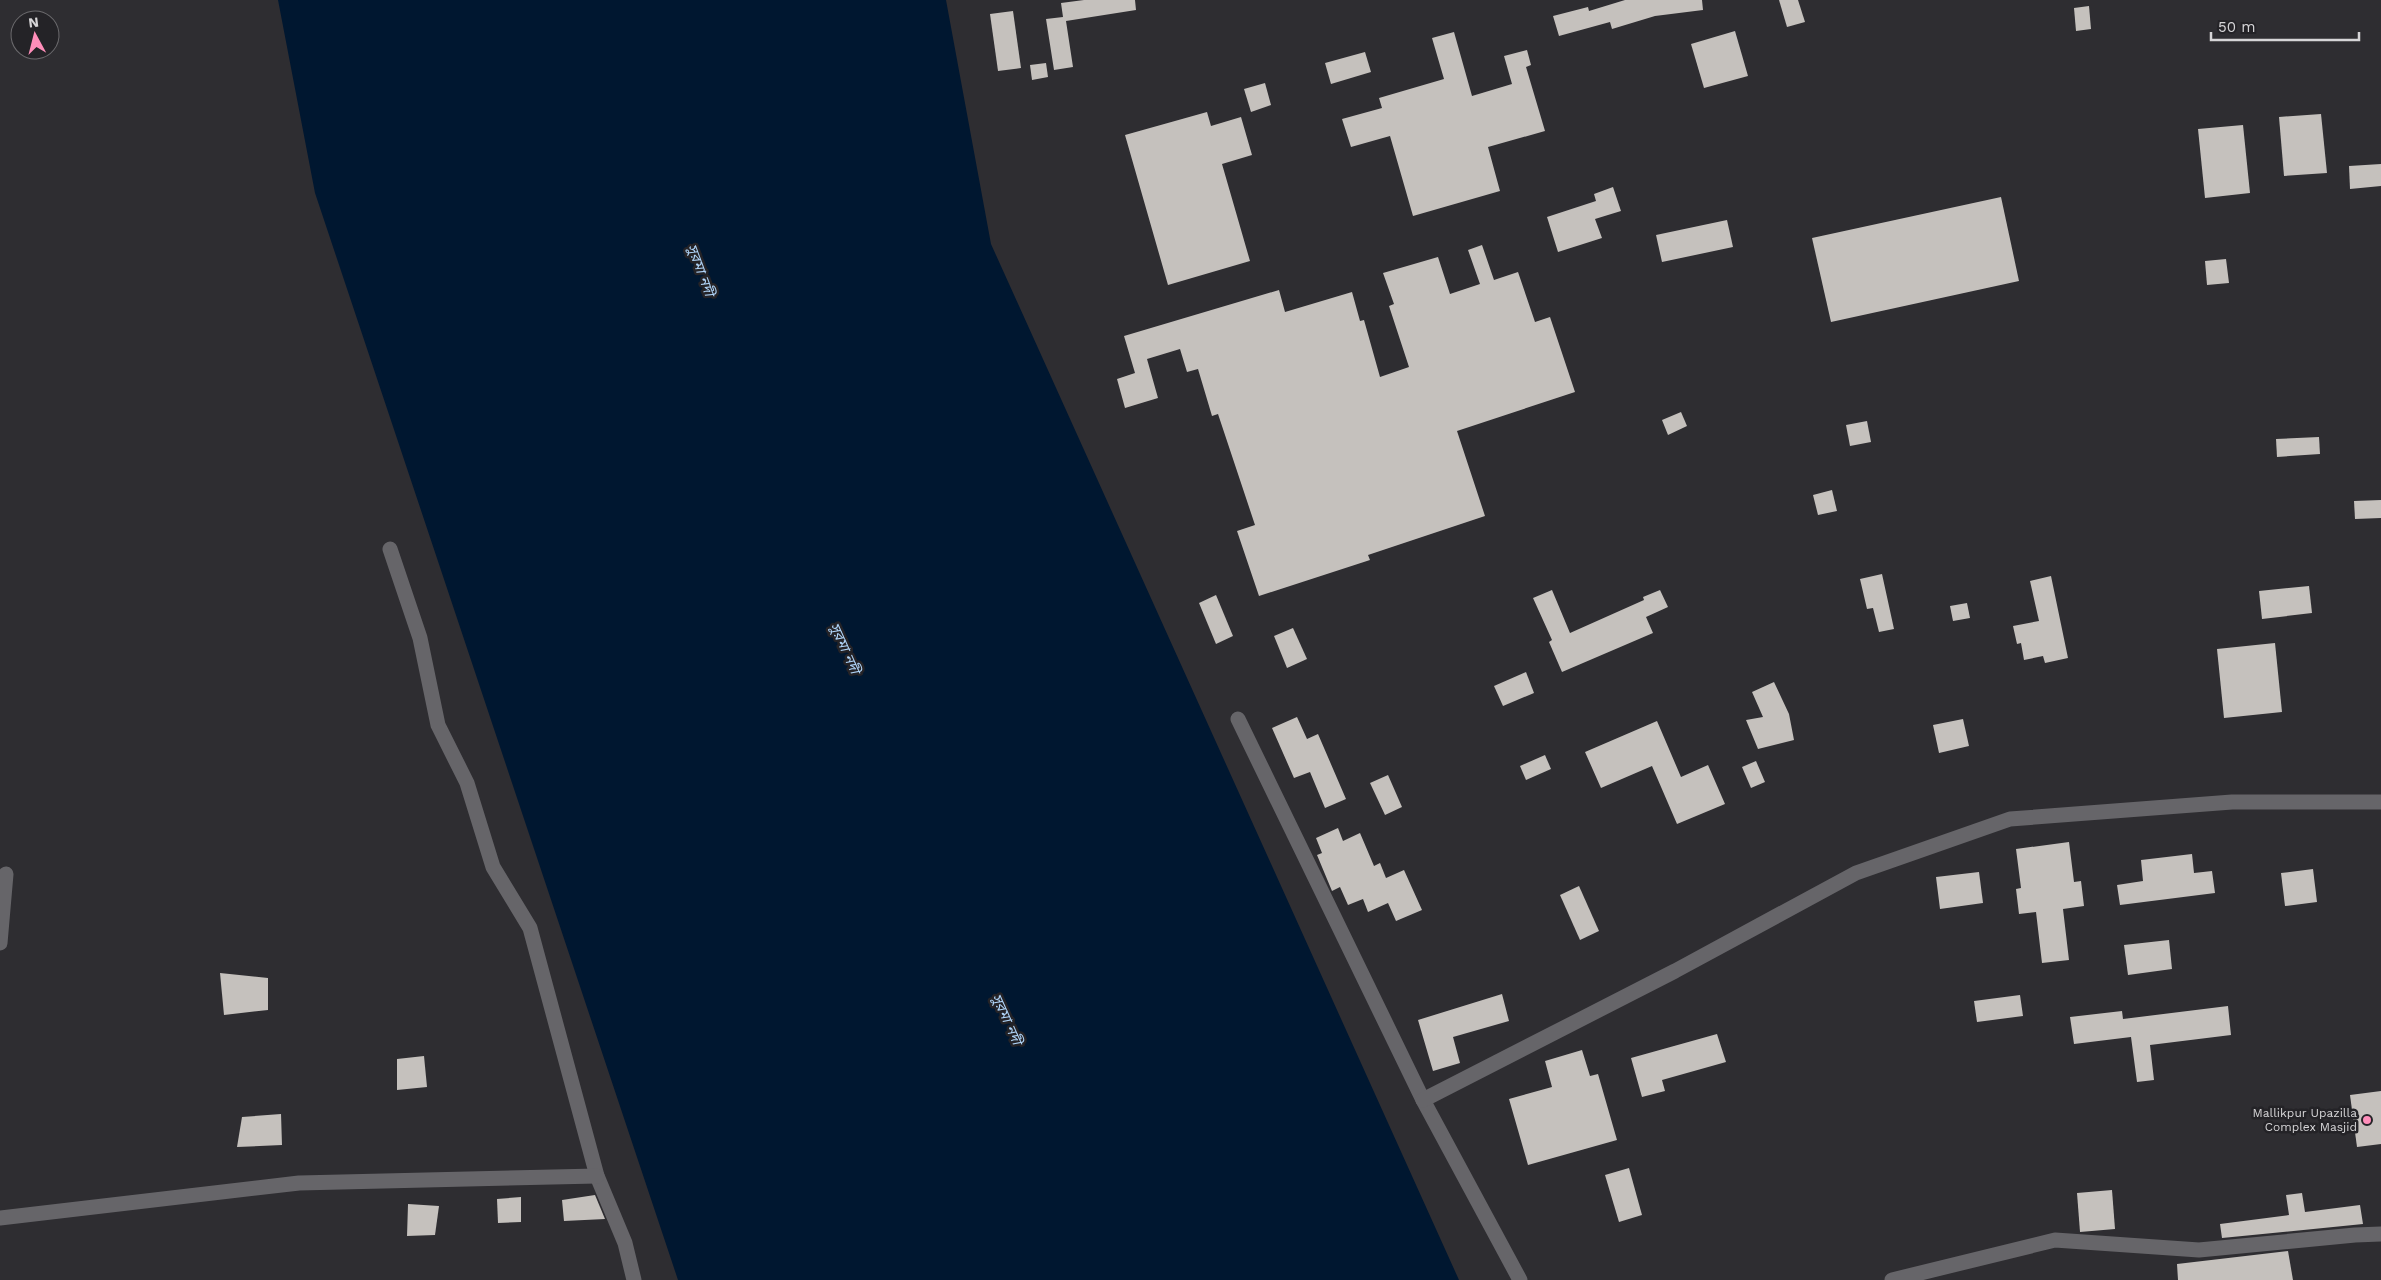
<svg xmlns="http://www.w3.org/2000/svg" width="2381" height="1280" viewBox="0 0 2381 1280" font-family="'Work Sans','Noto Sans Bengali',sans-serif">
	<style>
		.water { fill: #001730 }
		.building { fill: #c5c1bd }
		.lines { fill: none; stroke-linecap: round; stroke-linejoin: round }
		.minor { stroke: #666569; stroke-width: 15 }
		.poi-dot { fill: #ff8eba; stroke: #242327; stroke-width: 2 }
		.labels { text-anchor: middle; stroke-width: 5; stroke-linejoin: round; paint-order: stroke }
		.poi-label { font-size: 12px; fill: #d6d5d7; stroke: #242327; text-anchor: end }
		.water-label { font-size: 14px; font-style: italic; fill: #b0d5f9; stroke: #242327 }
	</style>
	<rect width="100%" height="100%" fill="#2e2d31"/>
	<polygon class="water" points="278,0 946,0 991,244 1459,1280 678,1280 315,193"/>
	<g class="building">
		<polygon points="1084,0 1135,0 1136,10 1066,21 1073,67 1054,70 1046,19 1063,17 1061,3"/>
		<polygon points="1625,0 1702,0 1703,10 1655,16 1612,29 1610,22 1559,36 1553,16 1588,7 1589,11"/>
		<polygon points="1779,0 1798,0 1805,22 1787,27"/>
		<polygon points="2089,6 2091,29 2076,31 2074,8"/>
		<polygon points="1013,11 1021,68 998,71 990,14"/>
		<polygon points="1735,31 1748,76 1704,88 1691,44"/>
		<polygon points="1454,32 1472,96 1512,84 1504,56 1527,50 1531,65 1526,67 1545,131 1488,147 1500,191 1413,216 1390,136 1351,147 1342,119 1382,108 1379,98 1444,79 1432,38"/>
		<polygon points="1365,52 1371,72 1331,84 1325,63"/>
		<polygon points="1046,63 1048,77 1032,80 1030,65"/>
		<polygon points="1265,83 1271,105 1251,112 1244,89"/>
		<polygon points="1207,112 1211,126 1241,117 1252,155 1222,164 1250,261 1168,285 1125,135"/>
		<polygon points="2321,114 2327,173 2284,176 2279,117"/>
		<polygon points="2243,125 2250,193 2205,198 2198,129"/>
		<polygon points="2381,164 2381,186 2350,189 2349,166"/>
		<polygon points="1613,187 1621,211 1595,219 1602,238 1558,252 1547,217 1596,201 1594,194"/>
		<polygon points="2001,197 2019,281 1831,322 1812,238"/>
		<polygon points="1727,220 1733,247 1662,262 1656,235"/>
		<polygon points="1482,245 1494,280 1518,272 1535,322 1550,317 1575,392 1457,431 1485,516 1368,555 1370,560 1259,596 1237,531 1255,525 1218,414 1212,416 1198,369 1187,372 1180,349 1147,359 1158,398 1125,408 1117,379 1135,373 1124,336 1279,290 1285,312 1352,292 1360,321 1364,320 1380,377 1409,367 1389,306 1394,304 1383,273 1438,257 1450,294 1480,284 1468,250"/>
		<polygon points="2226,259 2229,283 2207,285 2205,261"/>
		<polygon points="1681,412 1687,426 1668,435 1662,420"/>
		<polygon points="1867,421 1871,442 1850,446 1846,425"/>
		<polygon points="2319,437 2320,454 2277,457 2276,439"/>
		<polygon points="1832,490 1837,511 1818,515 1813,495"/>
		<polygon points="2381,500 2381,518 2355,519 2354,501"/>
		<polygon points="1882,574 1894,629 1879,632 1873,608 1867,609 1860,579"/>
		<polygon points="2051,576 2068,658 2045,663 2043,656 2024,660 2021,643 2017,644 2013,626 2039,621 2030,581"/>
		<polygon points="2309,586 2312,613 2262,619 2259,591"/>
		<polygon points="1552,590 1570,633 1644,600 1643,597 1660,590 1668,607 1646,617 1653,633 1562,672 1549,642 1552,640 1533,598"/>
		<polygon points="1216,595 1233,636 1216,644 1199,603"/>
		<polygon points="1967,603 1970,618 1953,621 1950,606"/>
		<polygon points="1293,628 1307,659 1287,668 1274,636"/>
		<polygon points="2275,643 2282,712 2224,718 2217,649"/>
		<polygon points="1526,672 1534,693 1503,706 1494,686"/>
		<polygon points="1774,682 1789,714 1794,740 1758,749 1746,720 1763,717 1752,692"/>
		<polygon points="1297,717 1307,739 1318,734 1346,799 1325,808 1310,772 1294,778 1272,728"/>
		<polygon points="1963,719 1969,746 1939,753 1933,725"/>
		<polygon points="1657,721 1681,777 1708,765 1725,804 1677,824 1652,766 1601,788 1585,752"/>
		<polygon points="1545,755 1551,769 1526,780 1520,766"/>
		<polygon points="1756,761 1765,782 1751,788 1742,767"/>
		<polygon points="1388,775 1402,807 1385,815 1370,783"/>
		<polygon points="1338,828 1343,841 1360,833 1374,866 1380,863 1386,878 1404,870 1422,910 1396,921 1388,903 1368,912 1363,899 1348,905 1340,887 1332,891 1317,855 1322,853 1316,838"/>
		<polygon points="2069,842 2074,882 2081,881 2084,906 2063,909 2069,960 2042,963 2036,912 2019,914 2016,889 2021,888 2016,849"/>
		<polygon points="2192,854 2194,873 2212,871 2215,893 2120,905 2117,885 2143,881 2141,860"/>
		<polygon points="2313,869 2317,902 2285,906 2281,873"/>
		<polygon points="1979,872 1983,903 1940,909 1936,877"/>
		<polygon points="1579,886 1599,931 1580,940 1560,895"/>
		<polygon points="2169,940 2172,969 2128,975 2124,945"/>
		<polygon points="220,973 268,978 268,1010 224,1015"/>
		<polygon points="1502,994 1509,1021 1453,1037 1460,1063 1433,1071 1418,1020"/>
		<polygon points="2020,995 2023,1016 1977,1022 1974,1001"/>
		<polygon points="2228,1006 2231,1035 2150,1045 2154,1080 2137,1082 2131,1037 2074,1044 2070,1017 2122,1011 2123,1019"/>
		<polygon points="1717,1034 1726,1062 1662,1080 1665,1091 1642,1097 1631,1058"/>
		<polygon points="1582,1050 1590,1076 1598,1074 1617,1140 1528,1165 1509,1099 1552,1087 1545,1061"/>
		<polygon points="424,1056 427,1087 397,1090 397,1059"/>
		<polygon points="2381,1091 2381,1144 2357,1147 2350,1095"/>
		<polygon points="281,1114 282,1145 237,1147 242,1117"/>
		<polygon points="1629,1168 1642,1215 1619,1222 1605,1175"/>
		<polygon points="2112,1190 2115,1229 2080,1232 2077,1193"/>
		<polygon points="2302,1193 2305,1212 2360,1205 2363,1224 2222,1238 2220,1224 2289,1215 2286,1195"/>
		<polygon points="595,1195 605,1219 564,1221 562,1200"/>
		<polygon points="521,1197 521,1222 498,1223 497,1199"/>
		<polygon points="408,1204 439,1206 435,1235 407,1236"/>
		<polygon points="2288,1251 2293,1280 2178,1280 2177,1264"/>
	</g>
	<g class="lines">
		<g class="minor">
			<polyline points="390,549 420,638 438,725 467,783 493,867 530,928 597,1176 625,1243 634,1280"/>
			<polyline points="1238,719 1423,1100 1520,1280"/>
			<polyline points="0,943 6,874"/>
			<polyline points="1423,1100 1675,971 1856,873 2010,819 2232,802 2381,802"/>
			<polyline points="0,1218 299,1183 597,1176"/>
			<polyline points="1892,1280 2055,1240 2199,1250 2355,1235 2381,1234"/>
		</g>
	</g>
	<circle class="poi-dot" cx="2367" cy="1120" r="5"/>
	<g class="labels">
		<g class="poi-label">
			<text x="2357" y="1117">Mallikpur Upazilla<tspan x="2357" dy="14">Complex Masjid</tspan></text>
		</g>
		<g class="water-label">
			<text transform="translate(701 270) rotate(70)" y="5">সুরমা নদী</text>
			<text transform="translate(845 648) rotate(66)" y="5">সুরমা নদী</text>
			<text transform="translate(1007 1019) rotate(66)" y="5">সুরমা নদী</text>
		</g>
	</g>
	<g transform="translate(35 35) rotate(353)"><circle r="24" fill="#242327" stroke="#6b6a6d"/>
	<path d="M0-4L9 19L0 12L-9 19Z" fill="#ff8eba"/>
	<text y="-8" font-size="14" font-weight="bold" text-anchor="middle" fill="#d6d5d7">N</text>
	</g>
	<path d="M2211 32v8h148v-8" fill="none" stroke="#d6d5d7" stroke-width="2.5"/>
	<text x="2218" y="32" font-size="15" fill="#d6d5d7" stroke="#242327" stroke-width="4" paint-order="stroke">50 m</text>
</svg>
